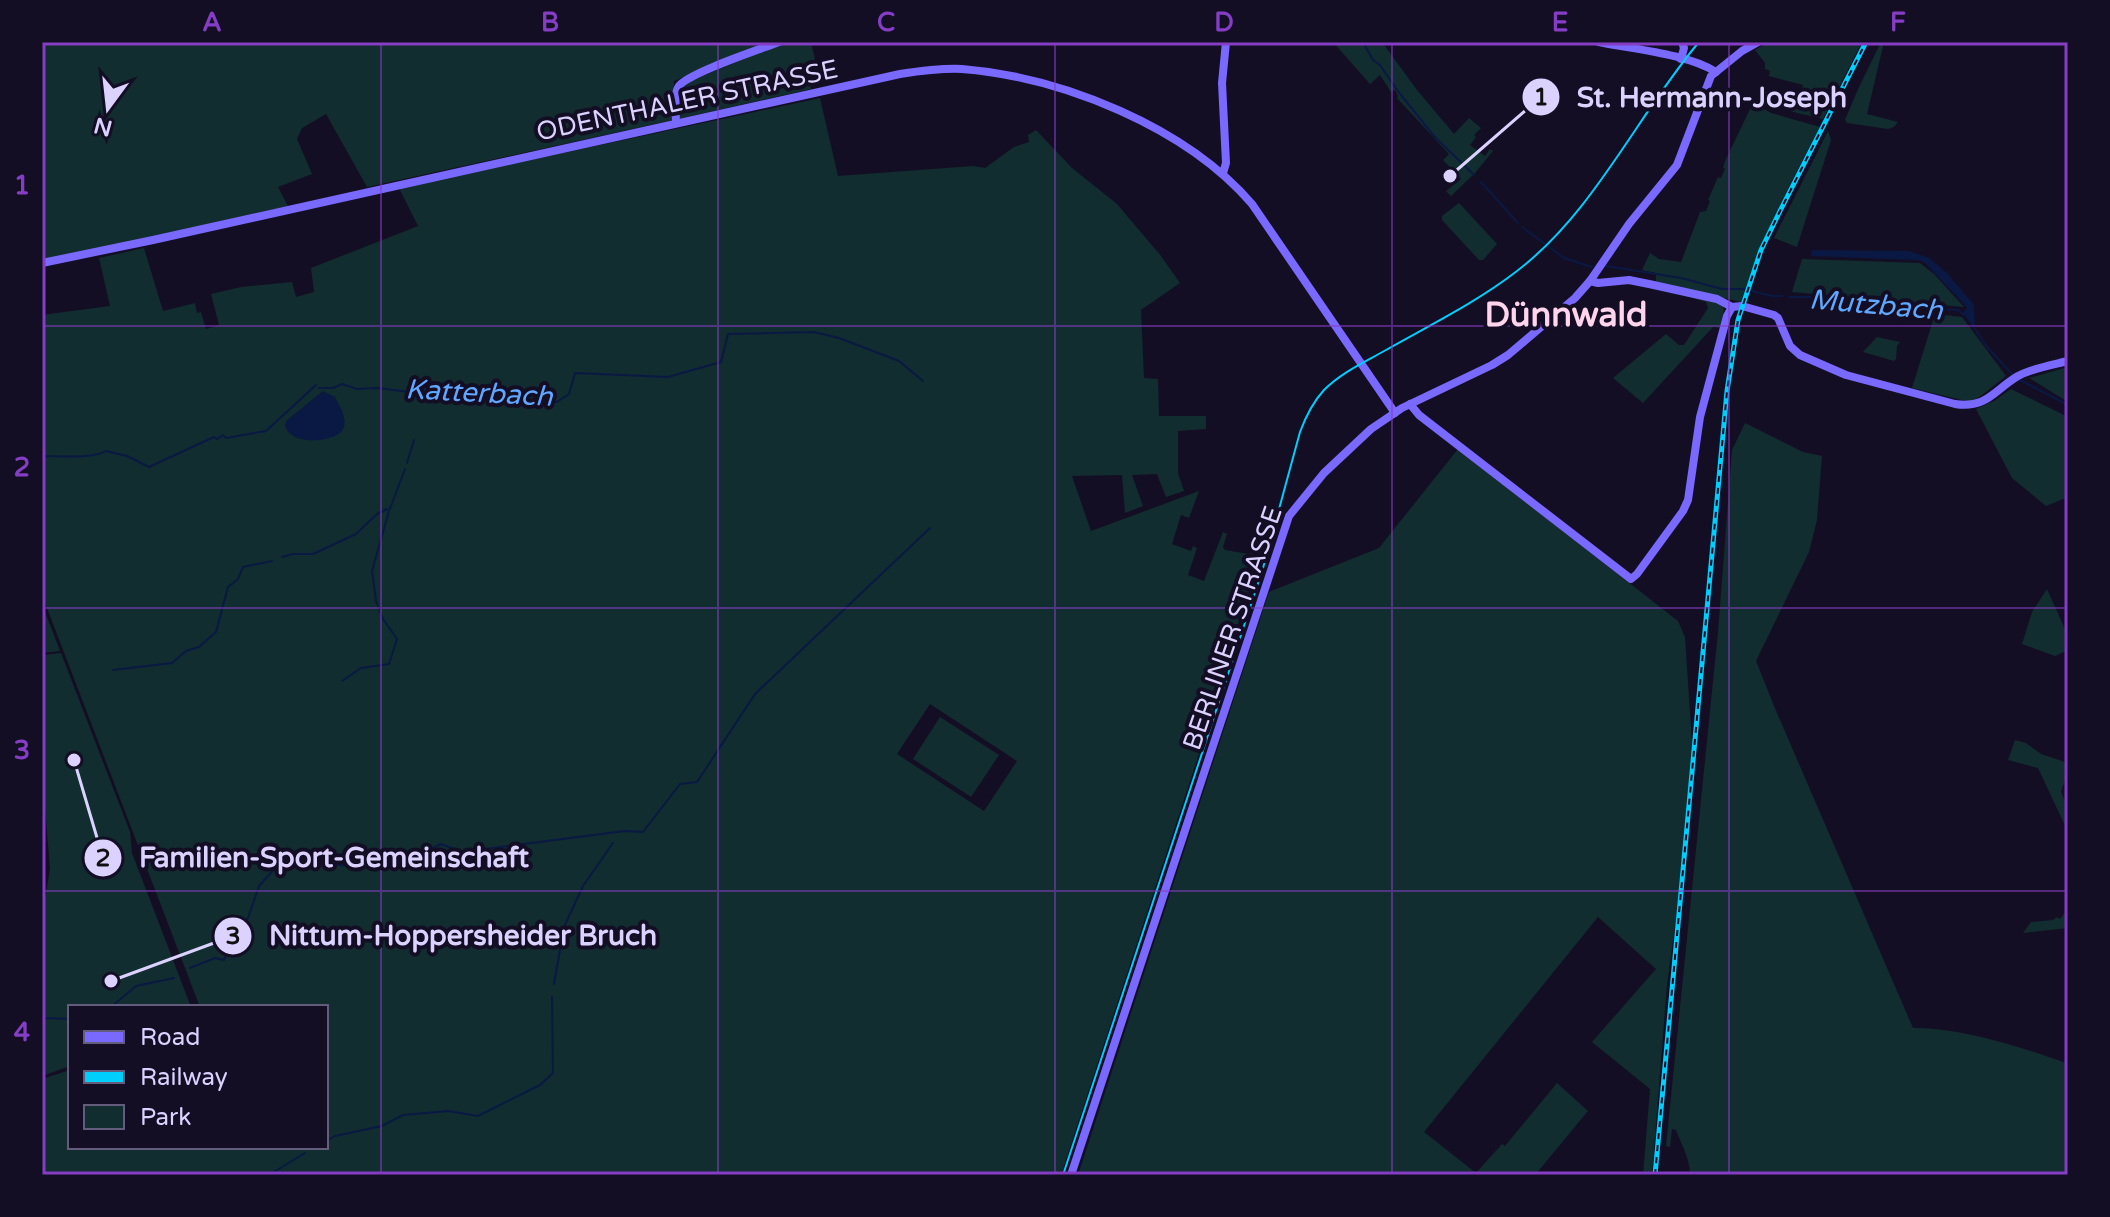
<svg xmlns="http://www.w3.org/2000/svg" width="2110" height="1217" viewBox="0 0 2110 1217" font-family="'Varela Round',sans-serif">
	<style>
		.green { fill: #112d2f; fill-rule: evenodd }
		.water { fill: #0a1943 }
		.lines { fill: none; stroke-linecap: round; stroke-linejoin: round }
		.stream { stroke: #0a1943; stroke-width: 2 }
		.secondary { stroke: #7a69ff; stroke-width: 8 }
		.tram { stroke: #00cefd; stroke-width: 2 }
		.rail-casing { stroke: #00cefd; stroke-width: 5 }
		.rail { stroke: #140e25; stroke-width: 2; stroke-dasharray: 6; stroke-linecap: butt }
		.grid { fill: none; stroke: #853dc5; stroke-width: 2; stroke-opacity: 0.55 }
		.labels { text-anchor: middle; stroke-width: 8; stroke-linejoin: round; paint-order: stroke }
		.street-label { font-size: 26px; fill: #dbd2ff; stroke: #140e25 }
		.water-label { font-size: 28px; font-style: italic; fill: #60a8ff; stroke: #140e25 }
		.district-label { font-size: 34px; font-weight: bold; fill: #ffd4ec; stroke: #140e25 }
		.leader { fill: none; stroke: #dbd2ff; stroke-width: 3 }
		.callout-dot { fill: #dbd2ff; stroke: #140e25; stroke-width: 3 }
		.mark-label { font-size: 24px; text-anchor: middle; font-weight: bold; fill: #111 }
		.callout-label { font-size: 28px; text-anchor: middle; font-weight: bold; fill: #dbd2ff; stroke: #140e25; stroke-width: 8; stroke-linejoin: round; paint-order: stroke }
		.neatline { fill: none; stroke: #853dc5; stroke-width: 3 }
		.grid-label { font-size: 26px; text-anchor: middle; font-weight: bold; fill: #853dc5 }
	</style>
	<rect width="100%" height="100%" fill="#140e25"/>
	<g class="green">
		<polygon points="42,42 774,42 674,81 673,120 367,187 326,114 302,128 297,139 312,174 278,187 288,206 42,262"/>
		<polygon points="785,42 811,42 815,60 807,69 811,89 678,119 678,94 686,83"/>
		<polygon points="1333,42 1382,42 1417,90 1454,134 1469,118 1481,128 1474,135 1476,137 1470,145 1485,156 1490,149 1493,151 1475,173 1451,196 1446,191 1461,179 1443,160 1449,154 1397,98 1398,96 1395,90 1391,92 1380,75 1370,84"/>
		<polygon points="1769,42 1862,42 1823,119 1781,109 1759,98 1762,95 1761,99 1797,107 1803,85 1769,76 1770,71 1765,69 1765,63 1755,50"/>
		<polygon points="1881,42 1884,42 1867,114 1898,122 1894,127 1888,129 1847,123 1845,120 1859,87"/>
		<path d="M 820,98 L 838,176 L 973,166 L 985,168 L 1014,147 L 1029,142 L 1028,135 L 1036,130 L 1072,168 L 1117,204 L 1161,256 L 1180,283 L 1141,310 L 1144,378 L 1158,379 L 1159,416 L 1206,416 L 1206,429 L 1178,431 L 1178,473 L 1184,491 L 1166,497 L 1157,474 L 1132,475 L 1143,506 L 1125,513 L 1122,475 L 1072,476 L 1091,531 L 1199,491 L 1189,518 L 1181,515 L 1172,544 L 1191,551 L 1193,546 L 1197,548 L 1188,575 L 1204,581 L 1223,532 L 1227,534 L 1223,547 L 1225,550 L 1249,554 L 1253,552 L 1255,562 L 1256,555 L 1254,551 L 1257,549 L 1278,503 L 1231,645 L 1230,659 L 1061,1175 L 42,1175 L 42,1079 L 70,1070 L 70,1147 L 326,1147 L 326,1007 L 200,1007 L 42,595 L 42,315 L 110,306 L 99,258 L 144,248 L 163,311 L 195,303 L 197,313 L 201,312 L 206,329 L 219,325 L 211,294 L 241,287 L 292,282 L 296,297 L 314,292 L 311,268 L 418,226 L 399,188 ZM 930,704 L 1017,761 L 984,811 L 897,754 Z"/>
		<path d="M 1755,104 L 1771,113 L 1820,127 C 1790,184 1760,240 1741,302 L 1656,282 L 1656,273 L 1642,270 L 1650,253 L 1659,259 L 1681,262 L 1700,212 L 1706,211 L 1710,201 L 1708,200 L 1718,177 L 1721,178 L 1725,169 L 1723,168 L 1725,161 L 1752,105 Z"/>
		<polygon points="1828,131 1831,140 1797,247 1774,238"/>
		<polygon points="1459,203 1497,244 1483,260 1479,260 1442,220 1442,216"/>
		<polygon points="1802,259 1920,263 1934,274 1964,307 1792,292"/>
		<polygon points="1659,288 1698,296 1722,305 1724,310 1720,328 1713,327 1643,403 1613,378 1666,334 1679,345 1684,345 1708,308 1706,302"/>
		<polygon points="1935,314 1962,317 2006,376 1982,395 1970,402 1912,388"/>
		<polygon points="1877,337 1900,342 1897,346 1896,359 1894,361 1863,352"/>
		<polygon points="2068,367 2068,402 2029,378"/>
		<polygon points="2011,389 2068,417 2068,497 2046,506 2012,478 1976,409 1994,401"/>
		<path d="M 1745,423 L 1803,452 L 1822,456 L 1817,520 L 1809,552 L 1756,661 L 1774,706 L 1913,1028 C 1958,1027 2026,1048 2068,1064 L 2068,1175 L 1690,1175 C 1691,1162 1681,1143 1676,1130 L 1672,1129 L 1670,1147 L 1666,1146 L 1718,632 L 1732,450 Z"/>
		<polygon points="1458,449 1678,621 1685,637 1692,743 1676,919 1667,985 1652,1175 1643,1175 1650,1089 1592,1042 1656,969 1598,917 1424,1132 1476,1173 1502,1144 1505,1146 1557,1083 1588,1111 1535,1175 1078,1175 1269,592 1379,548"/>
		<polygon points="2047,589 2068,636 2068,650 2055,656 2022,644 2032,612"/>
		<polygon points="42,604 60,651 42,653"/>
		<polygon points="61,653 130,832 132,853 191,1007 70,1007 70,1066 42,1076 42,917 50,869 42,769 42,655"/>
		<polygon points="940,717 999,755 971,797 913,759"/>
		<polygon points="2015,740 2026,743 2041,754 2068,763 2068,771 2061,792 2068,807 2068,832 2038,768 2008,760"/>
		<polygon points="2066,911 2068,911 2068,928 2023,933 2031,922 2053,920 2057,917 2060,919"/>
	</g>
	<g class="water">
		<polygon points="1812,250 1909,251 1929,258 1947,273 1974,305 1975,329 1963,313 1967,308 1964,304 1924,262 1917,260 1811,256"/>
		<path d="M 323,391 L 335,397 C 339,405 347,417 344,427 C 339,442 302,444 292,435 C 287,432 287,430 285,425 L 287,420 Z"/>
	</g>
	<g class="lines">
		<g class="stream">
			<polyline points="1363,42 1373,60 1380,65 1397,90 1434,136 1474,175"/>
			<polyline points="1481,182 1518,223"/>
			<polyline points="1522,227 1564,258 1592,267"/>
			<polyline points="1606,266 1681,278 1722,289 1744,289 1772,296 1782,296"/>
			<polyline points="1789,297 1844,297 1855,302 1900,302 1932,309 1958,310 1964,315"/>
			<polyline points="1975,329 1987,347 2014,376"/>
			<polyline points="2020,380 2068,405"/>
			<polyline points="319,388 333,388 342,384 357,389 378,388 417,393 557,402 569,394 575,373 668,377 721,362 728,334 814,332 839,338 899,361 923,381"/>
			<path d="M 42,456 C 59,456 93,459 106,451 L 127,456 L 149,467 L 214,437 L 217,439 L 223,435 L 226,438 L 266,431 L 316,385"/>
			<polyline points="407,463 414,440"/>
			<polyline points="282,557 293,554 313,554 356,534 377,514 387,509"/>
			<polyline points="113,670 172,663 186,651 199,647 216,632 228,587 238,579 243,567 272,561"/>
			<polyline points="342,681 361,668 389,664 397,639 383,619 376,601 372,571 389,511 405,469"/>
			<path d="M 338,865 L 369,867 L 384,855 C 403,859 424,853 441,844 L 462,852 L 625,831 L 643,832 L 680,784 L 697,782 L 755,694 L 930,528"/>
			<polyline points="190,968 215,958 224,960 232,937 248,918 259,886 285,857 308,853 317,857"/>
			<polyline points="554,984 564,927 583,886 613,843"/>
			<polyline points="111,1007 136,986 174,978"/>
			<polyline points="42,1018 70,1019"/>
			<polyline points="326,1141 335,1136 382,1126 403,1115 448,1111 478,1116 540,1085 553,1073 552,997"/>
			<polyline points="314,1149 317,1147"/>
			<polyline points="269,1175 305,1153"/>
		</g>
		<g class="secondary">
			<path d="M 1599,42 C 1632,49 1688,54 1716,72"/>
			<polyline points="1681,59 1684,48 1682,42"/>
			<path d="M 676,123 C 676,112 673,95 679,86 C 688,73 761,49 779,42"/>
			<polyline points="1223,173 1226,163 1222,83 1226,42"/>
			<path d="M 42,263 L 153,240 L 900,74 C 920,71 941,68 962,69 C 1062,77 1186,127 1252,204 L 1395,413"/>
			<path d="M 1590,281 L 1598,283 L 1629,280 L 1649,284 L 1717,299 L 1732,307 L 1742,306 L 1774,315 L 1778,318 L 1790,346 L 1800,355 L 1846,375 L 1955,404 C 1987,409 1994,390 2018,376 C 2033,368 2052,365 2068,361"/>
			<polyline points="1410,404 1419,415 1631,579 1637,574 1683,511 1688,500 1700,417 1727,316 1732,307"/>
			<polyline points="1071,1175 1289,516 1324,473 1371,429 1402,408 1492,365 1508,355 1575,298 1590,281 1629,224 1677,165 1711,76 1742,51 1758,42"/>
		</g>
		<path class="tram" d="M 1063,1175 L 1263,568 L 1300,432 C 1306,416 1313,402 1324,390 C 1342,372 1365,362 1386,350 C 1430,325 1477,302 1517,271 C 1595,211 1636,117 1699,42"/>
		<defs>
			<polyline id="rail" points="1655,1175 1727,391 1738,320 1761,250 1780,211 1866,42"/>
		</defs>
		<use href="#rail" class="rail-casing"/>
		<use href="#rail" class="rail"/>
	</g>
	<path class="grid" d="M 381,42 L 381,1175M 718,42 L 718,1175M 1055,42 L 1055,1175M 1392,42 L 1392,1175M 1729,42 L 1729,1175M 42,326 L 2068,326M 42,608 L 2068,608M 42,891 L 2068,891"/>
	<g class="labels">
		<g class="street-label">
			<text transform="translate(687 100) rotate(-12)" y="9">ODENTHALER STRASSE</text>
			<text transform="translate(1232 628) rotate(-71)" y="9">BERLINER STRASSE</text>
		</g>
		<g class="water-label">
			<text transform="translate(1876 304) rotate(5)" y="10">Mutzbach</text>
			<text transform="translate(479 392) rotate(3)" y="10">Katterbach</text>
		</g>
		<g class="district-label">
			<text x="1566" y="326">Dünnwald</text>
		</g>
	</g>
	<path class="leader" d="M1450 176L1541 97M74 760L103 858M111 981L233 936"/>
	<g class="callout-dot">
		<circle cx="1450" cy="176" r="8"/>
		<circle cx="74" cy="760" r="8"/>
		<circle cx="111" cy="981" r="8"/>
		<circle cx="1541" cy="97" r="20"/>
		<circle cx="103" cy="858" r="20"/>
		<circle cx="233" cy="936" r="20"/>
	</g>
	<g class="mark-label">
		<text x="1541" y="105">1</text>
		<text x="103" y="866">2</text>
		<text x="233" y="944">3</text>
	</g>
	<g class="callout-label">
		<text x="1712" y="107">St. Hermann-Joseph</text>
		<text x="334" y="867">Familien-Sport-Gemeinschaft</text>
		<text x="463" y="945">Nittum-Hoppersheider Bruch</text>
	</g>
	<rect width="2110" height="1217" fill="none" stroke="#140e25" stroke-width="88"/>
	<rect x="68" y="1005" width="260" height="144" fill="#140e25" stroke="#645c7c" stroke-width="2"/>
	<rect x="84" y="1031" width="40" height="12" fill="#7a69ff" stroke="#645c7c" stroke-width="2"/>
	<text x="140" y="1045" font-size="24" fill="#dbd2ff">Road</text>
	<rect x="84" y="1071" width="40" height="12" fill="#00cefd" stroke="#645c7c" stroke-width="2"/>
	<text x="140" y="1085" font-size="24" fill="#dbd2ff">Railway</text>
	<rect x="84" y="1105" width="40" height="24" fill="#112d2f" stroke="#645c7c" stroke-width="2"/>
	<text x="140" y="1125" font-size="24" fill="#dbd2ff">Park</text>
	<g transform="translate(108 108) rotate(195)" stroke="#140e25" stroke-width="6" paint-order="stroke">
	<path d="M0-6L14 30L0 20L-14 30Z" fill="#dbd2ff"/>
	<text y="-12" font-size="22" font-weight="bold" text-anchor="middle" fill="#dbd2ff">N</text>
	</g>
	<rect x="44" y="44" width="2022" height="1129" class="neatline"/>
	<g class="grid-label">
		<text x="212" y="31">A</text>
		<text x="550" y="31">B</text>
		<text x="886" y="31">C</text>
		<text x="1224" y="31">D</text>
		<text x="1560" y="31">E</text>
		<text x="1898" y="31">F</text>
		<text x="22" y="194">1</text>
		<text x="22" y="476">2</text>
		<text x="22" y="759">3</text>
		<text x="22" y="1041">4</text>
	</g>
</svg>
